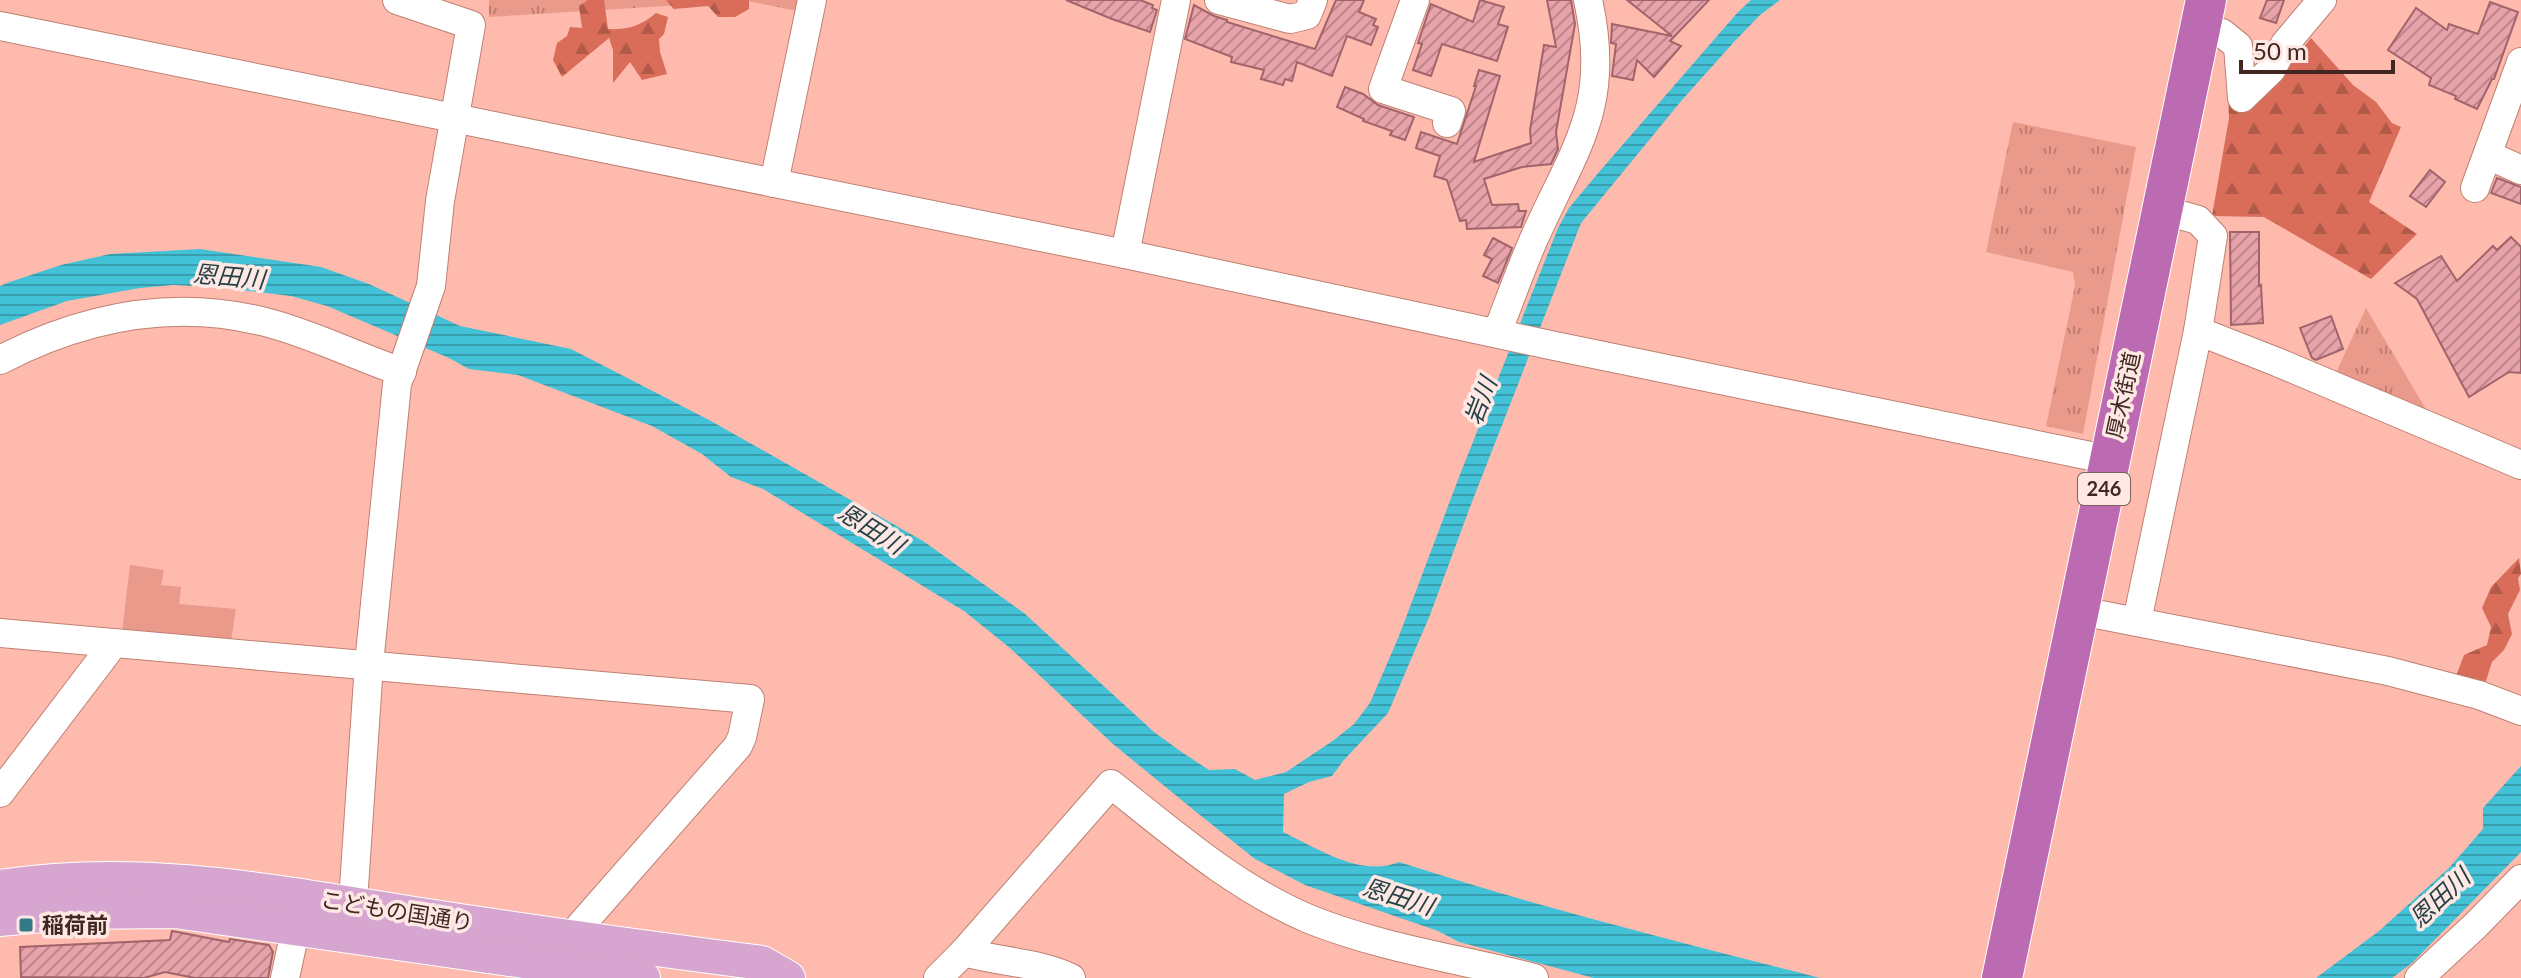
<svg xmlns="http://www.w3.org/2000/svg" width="2521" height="978" viewBox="0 0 2521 978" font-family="Lato,'Noto Sans JP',sans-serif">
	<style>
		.grass { fill: url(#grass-tufts) }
		.forest { fill: url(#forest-firs) }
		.garden { fill: #ea9a8a }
		.water { fill: url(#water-rules) }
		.building { fill: url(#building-hatch); stroke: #a2646b; stroke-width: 2 }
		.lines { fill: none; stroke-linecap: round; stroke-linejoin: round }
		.minor-casing { stroke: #bf8073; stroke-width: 30 }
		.major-casing { stroke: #fff; stroke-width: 36 }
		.highway-casing { stroke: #fff; stroke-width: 42 }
		.minor { stroke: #fff; stroke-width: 28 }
		.major { stroke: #d7a6d0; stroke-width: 34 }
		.highway { stroke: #bc6ab1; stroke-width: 40 }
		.poi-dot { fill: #337986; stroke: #fee8e4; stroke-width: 3 }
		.labels { text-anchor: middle; stroke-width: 7; stroke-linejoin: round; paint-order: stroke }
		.shield { fill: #fee8e4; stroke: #7a615c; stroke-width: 2 }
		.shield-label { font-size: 20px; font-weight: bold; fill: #412721 }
		.street-label { font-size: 22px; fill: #412721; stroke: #fee8e4 }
		.poi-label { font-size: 22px; font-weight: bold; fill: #412721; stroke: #fee8e4; text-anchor: start }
		.water-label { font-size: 24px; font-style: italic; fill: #254046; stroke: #fee8e4 }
	</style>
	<defs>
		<pattern id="grass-tufts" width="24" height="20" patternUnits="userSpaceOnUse" patternTransform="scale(2)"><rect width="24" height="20" fill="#ea9a8a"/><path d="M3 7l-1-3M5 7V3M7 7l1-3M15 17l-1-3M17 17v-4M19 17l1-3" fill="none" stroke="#bf7e70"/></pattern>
		<pattern id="forest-firs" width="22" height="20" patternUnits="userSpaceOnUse" patternTransform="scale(2)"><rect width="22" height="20" fill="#da6d59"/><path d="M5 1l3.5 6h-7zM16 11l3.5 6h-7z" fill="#b25a49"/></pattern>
		<pattern id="water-rules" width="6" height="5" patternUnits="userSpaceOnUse" patternTransform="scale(2)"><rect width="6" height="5" fill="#42c1d7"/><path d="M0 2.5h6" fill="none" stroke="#399dae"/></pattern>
		<pattern id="building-hatch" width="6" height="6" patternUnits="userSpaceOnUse" patternTransform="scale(2)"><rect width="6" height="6" fill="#e7a2aa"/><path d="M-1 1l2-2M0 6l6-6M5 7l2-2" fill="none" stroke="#bd848a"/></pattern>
	</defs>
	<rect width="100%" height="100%" fill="#febaac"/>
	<g class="grass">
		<polygon points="489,0 800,0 798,11 747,1 489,17"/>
		<polygon points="2013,122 2136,147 2083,434 2046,426 2075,286 2073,272 1986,252"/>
		<polygon points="2366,308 2430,416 2335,375"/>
	</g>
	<g class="forest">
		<path d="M 588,0 L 604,0 L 608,29 C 627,30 641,26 656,13 L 668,17 L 664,34 L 659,39 L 660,52 L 667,74 L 642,80 L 630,62 L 613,83 L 613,50 L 609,38 L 562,77 L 553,60 L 557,43 L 567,36 L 570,27 L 582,28 L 579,6 Z"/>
		<polygon points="666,0 749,0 749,9 735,17 718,17 708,6 674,9"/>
		<polygon points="2311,38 2353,85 2376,102 2392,123 2401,127 2369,202 2417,234 2371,279 2264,217 2212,216 2229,118 2227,73 2288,67"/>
		<polygon points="2519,558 2521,574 2518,578 2520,590 2508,614 2512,634 2504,650 2492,662 2486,681 2471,682 2455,679 2464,655 2487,645 2491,627 2482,608 2491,587"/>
	</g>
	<polygon class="garden" points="130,565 164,570 161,585 181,587 179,604 236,609 231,641 122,633"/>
	<g class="water">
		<path d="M 1751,0 L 1780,0 L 1760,15 L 1733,43 L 1682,100 L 1581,223 L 1470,507 L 1430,615 L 1388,713 L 1343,761 L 1332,776 L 1309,782 L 1284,794 L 1283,832 C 1317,848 1361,878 1399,862 C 1538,907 1679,942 1820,978 L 1594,978 L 1459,942 L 1438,931 L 1305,885 L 1255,859 L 1195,811 L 1113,744 L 1010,648 L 964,611 L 763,489 L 731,477 L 702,454 L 652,426 L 518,375 L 469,369 L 449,358 L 327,306 L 291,296 L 216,287 L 173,285 L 140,288 L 67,301 L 0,325 L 0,286 L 7,283 L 61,265 L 110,254 L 200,249 L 321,267 L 369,284 L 460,326 L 571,349 L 711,421 L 923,541 L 1024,613 L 1154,732 L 1183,753 L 1209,770 L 1235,769 L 1255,780 L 1286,772 L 1334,740 L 1354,724 L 1370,703 L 1399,636 L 1459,477 L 1558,228 L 1569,208 L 1599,172 L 1738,12 Z"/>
		<polygon points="2521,766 2521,852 2412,963 2392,978 2316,978 2379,931 2449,868 2483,829 2483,808"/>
	</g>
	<g class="building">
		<polygon points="1066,0 1140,0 1153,5 1152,8 1157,10 1150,32 1112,19"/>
		<polygon points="1336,0 1364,0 1359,12 1376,19 1373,25 1378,27 1371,45 1347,36 1332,76 1297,62 1292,81 1285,79 1283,85 1261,79 1264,70 1231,62 1232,57 1185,39 1194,5 1214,16 1227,20 1227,22 1315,49"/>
		<polygon points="1480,0 1504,7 1498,24 1508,27 1497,61 1442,44 1431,76 1413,70 1422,44 1418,43 1431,4 1473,22"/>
		<polygon points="1547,0 1571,0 1575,24 1556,132 1558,149 1551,164 1522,167 1484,179 1492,205 1518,204 1519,211 1526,211 1521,227 1467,229 1466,220 1460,221 1447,180 1434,176 1440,156 1416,148 1421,132 1457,144 1476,86 1474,86 1479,70 1500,76 1474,162 1531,143 1530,130 1544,45 1556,47"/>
		<polygon points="1627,0 1709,0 1670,41 1681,46 1654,77 1637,60 1633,80 1612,76 1616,44 1611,43 1612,24 1672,36"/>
		<polygon points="2267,0 2284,0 2276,23 2260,18"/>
		<polygon points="2490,2 2518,12 2494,79 2492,79 2477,109 2455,99 2456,96 2429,85 2431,78 2388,50 2416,8 2447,30 2449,24 2478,34"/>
		<polygon points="1345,87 1363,94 1378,105 1414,117 1405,140 1390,135 1392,131 1363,121 1364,119 1337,107"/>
		<polygon points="2430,170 2445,182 2426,207 2410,196"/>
		<polygon points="2497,178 2521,187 2521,204 2491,193"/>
		<polygon points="2230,232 2259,232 2259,286 2261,285 2263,323 2231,325"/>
		<polygon points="2511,237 2521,247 2521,373 2509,372 2469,397 2417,299 2395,283 2441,256 2457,281 2493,246 2497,250"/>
		<polygon points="1493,238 1512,248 1498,283 1483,276 1492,259 1484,255"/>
		<polygon points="2331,316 2343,349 2316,360 2312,358 2300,328"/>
		<polygon points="172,931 229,942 230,939 269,945 273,952 268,978 195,978 165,972 144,978 21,977 20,947 170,940"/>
	</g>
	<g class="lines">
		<defs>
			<g id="minor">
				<polyline points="1219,0 1290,19 1307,15 1313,0"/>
				<polyline points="1415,0 1383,89 1451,111 1447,123"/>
				<polyline points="0,26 1125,254 1550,345 2110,460"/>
				<polyline points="2222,33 2238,46 2242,98 2271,70 2285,44 2322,0"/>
				<polyline points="2488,155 2521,170"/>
				<polyline points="774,183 812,0"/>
				<polyline points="2475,188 2521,62"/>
				<polyline points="1125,254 1176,0"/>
				<polyline points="2198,331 2277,362 2521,465"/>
				<path d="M 1497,333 C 1509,302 1520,271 1533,241 C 1574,148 1612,108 1588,0"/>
				<path d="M 0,360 C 85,316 174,298 269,323 C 314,335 358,357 402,372"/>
				<polyline points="2101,615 2388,671 2479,695 2521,711"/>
				<polyline points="2137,621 2198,331 2213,236 2198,220 2184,216"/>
				<polyline points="0,633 750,699 742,737 738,746 559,950"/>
				<polyline points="0,793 108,651"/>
				<polyline points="348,925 354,887 369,664 397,384 431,286 440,201 471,25 397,0"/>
				<path d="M 964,952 C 999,962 1038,962 1071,978"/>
				<polyline points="285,978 296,927"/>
				<path d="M 938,978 L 964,952 L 1111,784 C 1174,834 1234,887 1309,919 C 1381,948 1460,959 1534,978"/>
				<polyline points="2419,978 2475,926 2521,879"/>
			</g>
			<g id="major">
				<path d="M 0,887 C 140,865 276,892 414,914 C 530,932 646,948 762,963 L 788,978"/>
				<polyline points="0,919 73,912 175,911 643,978"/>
			</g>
			<polyline id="highway" points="2002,978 2206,0"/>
		</defs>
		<use href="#minor" class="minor-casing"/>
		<use href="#major" class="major-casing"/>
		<use href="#highway" class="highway-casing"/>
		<use href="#minor" class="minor"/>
		<use href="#major" class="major"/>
		<use href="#highway" class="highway"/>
	</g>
	<rect class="poi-dot" x="18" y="917" width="16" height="16" rx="4"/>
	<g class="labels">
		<rect class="shield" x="2078" y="473" width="52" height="32" rx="6"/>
		<g class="shield-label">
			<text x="2104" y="496">246</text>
		</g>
		<g class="street-label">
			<text transform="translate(2123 395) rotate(-78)" y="8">厚木街道</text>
			<text transform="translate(397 911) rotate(9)" y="8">こどもの国通り</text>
		</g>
		<g class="poi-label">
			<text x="42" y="933">稲荷前</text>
		</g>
		<g class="water-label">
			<text transform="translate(229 277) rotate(5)" y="8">恩田川</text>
			<text transform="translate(1481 401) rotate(-69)" y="8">岩川</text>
			<text transform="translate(871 529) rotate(32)" y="8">恩田川</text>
			<text transform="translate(1398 897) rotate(17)" y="8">恩田川</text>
			<text transform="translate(2440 898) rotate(-43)" y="8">恩田川</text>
		</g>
	</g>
	<path d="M2241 60v12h152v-12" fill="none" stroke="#412721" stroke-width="4"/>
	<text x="2253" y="60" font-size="24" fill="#412721" stroke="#fee8e4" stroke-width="6" paint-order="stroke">50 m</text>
</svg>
